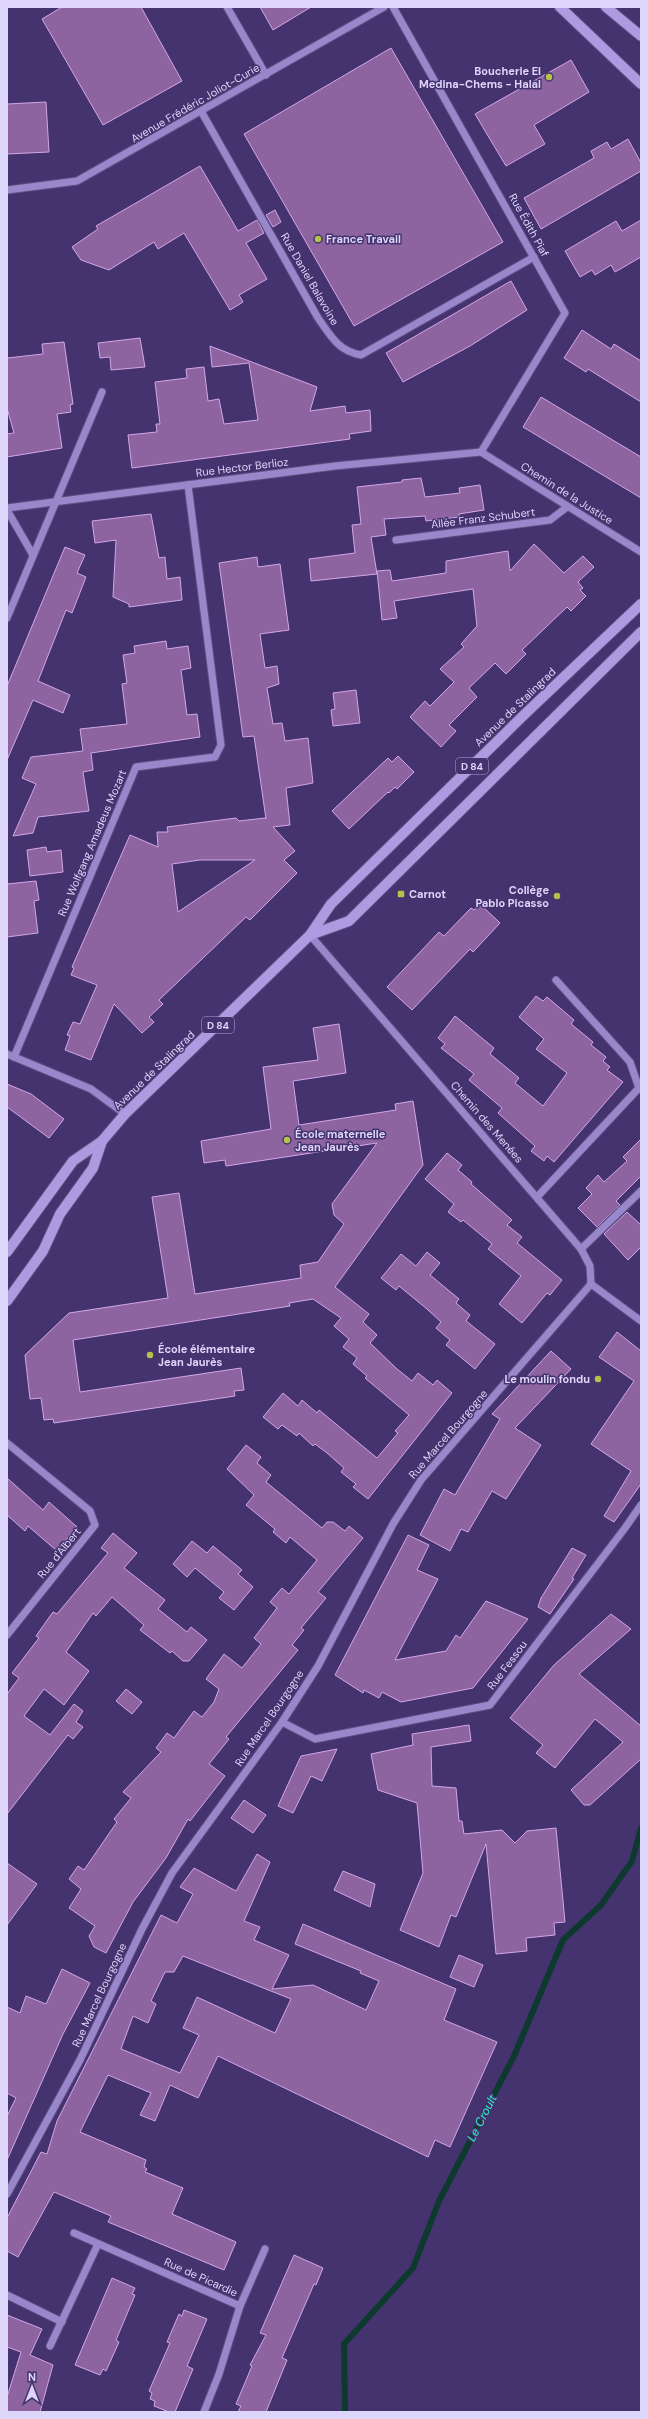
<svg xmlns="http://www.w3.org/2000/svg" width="648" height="2419" viewBox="0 0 648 2419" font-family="'DM Sans',sans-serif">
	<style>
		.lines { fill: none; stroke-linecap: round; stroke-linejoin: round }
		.stream { stroke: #0e392f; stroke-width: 6 }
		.building { fill: #8d64a0; stroke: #d3a7e7; fill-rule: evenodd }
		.minor-casing { stroke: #5e4d81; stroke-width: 9 }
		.major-casing { stroke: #5e4d81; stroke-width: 12 }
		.minor { stroke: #9887ca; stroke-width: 7 }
		.major { stroke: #ad9be1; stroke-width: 10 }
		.poi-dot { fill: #b4c24a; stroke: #45336f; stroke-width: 1.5 }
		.labels { text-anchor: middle; stroke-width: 3; stroke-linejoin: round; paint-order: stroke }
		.shield { fill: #45336f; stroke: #afa5d0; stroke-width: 1 }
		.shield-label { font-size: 10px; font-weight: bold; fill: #ddd6fa }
		.poi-label { font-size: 11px; font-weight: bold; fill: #ddd6fa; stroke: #45336f; text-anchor: start }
		.street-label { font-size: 11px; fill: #ddd6fa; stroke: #45336f }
		.water-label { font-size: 12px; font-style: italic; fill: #30efca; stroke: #45336f }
	</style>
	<rect width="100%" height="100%" fill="#45336f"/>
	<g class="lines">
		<polyline class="stream" points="345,2412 344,2344 413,2268 439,2201 514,2056 563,1940 601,1905 632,1861 641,1828"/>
	</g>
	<g class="building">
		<polygon points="62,7 141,7 182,81 103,125 42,19"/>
		<polygon points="260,7 311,7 273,30"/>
		<polygon points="391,48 503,242 354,326 244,134"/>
		<polygon points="571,60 589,92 534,125 545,144 506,166 475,114"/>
		<polygon points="46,102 49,152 7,154 7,104"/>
		<polygon points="628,139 641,163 641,171 541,229 524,198 594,158 591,151 607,142 611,149"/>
		<polygon points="200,166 238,231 257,220 264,233 246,243 267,279 239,295 243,302 230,310 184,233 158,249 154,242 109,270 81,260 72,247 98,229 96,226"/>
		<polygon points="275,210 281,222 273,227 266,215"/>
		<polygon points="641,220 641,257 615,272 611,265 595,275 592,270 580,277 565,251 616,221 622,231"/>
		<polygon points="511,281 527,310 470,346 403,382 386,353"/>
		<polygon points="582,330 611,349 614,344 641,361 641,402 588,369 586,372 564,358"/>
		<polygon points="140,338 145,367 111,370 110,357 100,358 98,343"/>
		<polygon points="64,342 73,404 70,405 71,412 57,414 62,448 7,457 7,434 14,433 7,408 7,358 43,354 42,344"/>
		<polygon points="210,346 317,387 310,411 345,406 346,413 370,410 371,431 349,434 350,439 132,468 128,435 157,432 156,424 160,424 155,382 187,378 186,369 204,367 208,401 219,399 224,424 258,420 249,363 212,367"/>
		<polygon points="541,397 641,457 641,498 523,427"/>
		<polygon points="421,478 425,497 460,493 459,488 480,485 484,510 459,514 459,517 426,521 425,516 384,519 386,535 371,537 377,574 311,581 309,559 355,553 352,525 361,524 357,487 402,482 402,480"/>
		<polygon points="151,514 159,558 165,557 167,579 180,577 182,600 129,607 129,604 113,597 116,540 95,543 92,521"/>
		<polygon points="534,544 564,573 583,556 594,567 578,582 583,588 580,590 586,596 571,611 567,607 522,650 526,654 506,674 495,663 469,688 477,697 449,725 456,731 441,747 410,717 425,701 430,706 454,682 440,669 464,647 461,644 477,626 473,589 394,601 397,618 382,620 377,571 390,570 392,581 446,573 446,561 508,551 510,571"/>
		<polygon points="65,547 85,555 77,573 86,577 72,613 66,610 38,681 70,695 63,713 33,700 7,760 7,686"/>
		<path d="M 257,557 L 258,567 L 280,564 L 289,630 L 260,634 L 265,668 L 277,666 L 279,684 L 267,688 L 273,724 L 282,723 L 285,741 L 308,738 L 313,783 L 286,788 L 290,825 L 273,827 L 295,851 L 284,860 L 297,873 L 250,920 L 246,917 L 159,1000 L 163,1004 L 149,1017 L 154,1022 L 142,1033 L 114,1004 L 91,1060 L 65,1050 L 70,1036 L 67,1035 L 73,1022 L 80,1024 L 97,985 L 71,975 L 74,968 L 72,967 L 130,835 L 158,847 L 157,832 L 168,832 L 167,827 L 236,818 L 239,821 L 265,818 L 266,819 L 254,736 L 243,737 L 219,563 ZM 200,860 L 255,860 L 178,912 L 172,864 Z"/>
		<polygon points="166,641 167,649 188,646 191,668 181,670 187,715 197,714 200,737 91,753 93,770 83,772 89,811 38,817 33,833 13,836 36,784 22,778 31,757 83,751 80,729 127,724 122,684 127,683 123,655 135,653 134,646"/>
		<polygon points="356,690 360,723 333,726 331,710 335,709 333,693"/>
		<polygon points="398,756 414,772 397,789 395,787 389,793 388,792 349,829 332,811 388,758 392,762"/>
		<polygon points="46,847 47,852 61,850 63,872 30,876 27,850"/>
		<polygon points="36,881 39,900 34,901 38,933 7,937 7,884"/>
		<polygon points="480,904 500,923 473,952 470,949 412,1010 387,987 439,932 444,936 471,908 474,910"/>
		<polygon points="536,996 543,1001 547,997 574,1020 571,1024 593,1042 591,1045 606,1057 603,1061 610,1067 607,1070 623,1082 554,1162 547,1156 544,1161 531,1151 535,1146 498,1113 502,1108 469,1080 474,1074 441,1048 445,1044 438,1038 455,1016 494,1048 490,1054 519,1078 515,1083 543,1106 567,1073 536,1049 544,1039 519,1017"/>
		<polygon points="339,1024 346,1073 293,1081 299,1125 396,1110 395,1104 413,1101 423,1165 335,1287 369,1314 363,1322 377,1335 370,1343 397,1369 412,1381 418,1373 433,1385 437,1380 452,1393 368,1499 353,1487 356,1484 341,1472 344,1468 327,1453 315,1444 313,1446 299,1433 297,1436 282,1425 278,1429 263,1417 283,1393 298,1406 302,1400 317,1413 319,1410 377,1458 398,1433 395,1431 409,1415 365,1378 367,1376 353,1364 357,1358 343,1347 349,1339 334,1326 341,1318 313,1299 289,1303 290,1306 73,1340 80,1392 241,1368 244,1390 234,1391 235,1396 54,1423 53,1419 44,1420 41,1398 30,1399 25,1355 69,1313 168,1298 152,1197 179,1193 195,1294 301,1278 300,1265 318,1262 344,1224 334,1215 332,1204 377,1143 226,1166 225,1160 204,1163 201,1141 271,1129 263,1067 318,1060 313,1028"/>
		<polygon points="7,1084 31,1094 64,1119 49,1138 7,1107"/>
		<polygon points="641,1139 641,1176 616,1201 620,1205 597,1227 578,1208 592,1194 586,1188 598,1175 604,1182 627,1161 623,1157"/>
		<polygon points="447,1153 462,1165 458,1170 472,1182 471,1184 512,1220 507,1225 522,1237 517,1243 562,1280 550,1295 547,1293 522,1323 499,1304 521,1276 488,1249 492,1244 463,1220 461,1222 448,1212 454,1204 425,1179"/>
		<polygon points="627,1212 641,1225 641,1247 628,1260 604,1234"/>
		<polygon points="427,1252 440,1263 430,1275 459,1299 456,1303 470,1315 466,1321 495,1344 475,1369 446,1345 450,1340 436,1328 441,1322 427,1309 399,1286 396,1290 381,1278 401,1254 416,1266"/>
		<polygon points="617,1332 641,1351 641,1484 614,1522 604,1516 631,1471 591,1444 634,1381 599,1357"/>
		<polygon points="551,1351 571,1369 515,1428 541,1445 506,1499 492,1491 468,1532 461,1529 450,1551 420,1535 444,1489 455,1495 500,1419 492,1414"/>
		<polygon points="246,1445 261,1457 257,1463 271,1475 266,1482 322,1528 327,1522 333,1522 345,1531 349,1526 363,1538 318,1592 326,1598 301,1628 304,1630 292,1645 298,1650 226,1737 229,1739 209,1764 225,1776 190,1821 188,1819 166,1858 133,1902 106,1953 94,1947 89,1936 95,1926 69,1908 81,1889 69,1879 78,1866 84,1870 117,1822 114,1819 131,1798 123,1792 161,1752 156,1748 167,1733 174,1738 194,1711 202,1717 214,1702 219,1689 206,1679 224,1654 242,1668 261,1644 254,1638 277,1608 270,1602 282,1588 289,1594 317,1560 290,1537 286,1543 273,1532 275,1529 246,1505 254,1495 227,1469"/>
		<polygon points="7,1478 43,1510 49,1502 77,1527 57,1551 28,1526 25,1531 7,1515"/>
		<polygon points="113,1533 137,1553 124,1568 165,1600 158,1609 187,1632 191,1627 207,1640 189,1661 183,1661 172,1651 170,1653 140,1630 144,1625 112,1597 96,1616 93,1613 66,1652 89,1671 64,1705 44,1689 24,1716 50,1735 74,1704 83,1711 76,1722 83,1727 73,1739 68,1735 7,1814 7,1694 19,1678 12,1673 39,1638 36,1636 53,1612 57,1614 108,1553 101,1548"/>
		<polygon points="408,1535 429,1545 417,1570 438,1579 395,1660 446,1651 456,1635 460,1638 486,1601 528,1619 473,1688 401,1702 382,1692 379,1698 364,1690 363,1693 335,1675"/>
		<polygon points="192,1541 207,1553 213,1546 242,1570 238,1574 253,1587 234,1610 219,1598 224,1592 195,1568 187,1577 173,1564"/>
		<polygon points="572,1548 586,1555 572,1578 574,1579 550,1614 538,1607 541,1598"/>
		<polygon points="611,1614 631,1629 579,1674 641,1726 641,1759 590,1805 584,1805 571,1790 623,1742 595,1719 555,1768 536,1753 543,1745 510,1718 554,1665"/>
		<polygon points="126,1689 142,1702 132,1714 116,1701"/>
		<polygon points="469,1725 471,1741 431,1747 432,1786 456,1788 459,1821 462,1821 464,1834 502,1830 515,1843 527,1831 556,1828 565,1922 554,1923 555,1935 526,1938 527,1951 496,1954 486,1844 456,1917 451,1915 439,1947 400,1930 423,1873 417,1803 378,1790 371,1754 413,1745 412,1734"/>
		<polygon points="337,1749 322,1781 311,1776 293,1813 278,1806 301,1756"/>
		<polygon points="244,1800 266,1815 253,1833 231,1818"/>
		<path d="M 257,1854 L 270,1862 L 244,1921 L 260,1927 L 254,1940 L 289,1955 L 272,1989 L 313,1985 L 366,2010 L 379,1981 L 360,1973 L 361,1971 L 295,1944 L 303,1924 L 456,1989 L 444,2020 L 497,2042 L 450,2147 L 435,2140 L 428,2157 L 218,2056 L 198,2098 L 170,2085 L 155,2121 L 140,2115 L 151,2093 L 108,2075 L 80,2132 L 146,2160 L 144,2167 L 147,2169 L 145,2172 L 183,2188 L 172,2214 L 236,2242 L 224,2270 L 108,2222 L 111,2216 L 54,2192 L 18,2257 L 7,2251 L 7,2218 L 41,2152 L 47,2154 L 57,2121 L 161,1915 L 177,1923 L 193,1894 L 180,1887 L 194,1868 L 236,1891 ZM 183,1956 L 291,1999 L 275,2033 L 197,1997 L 183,2028 L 199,2035 L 180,2073 L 121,2049 L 133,2016 L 148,2023 L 156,2004 L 151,2001 L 165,1972 L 174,1972 Z"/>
		<polygon points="7,1863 37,1884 7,1925"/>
		<polygon points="343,1871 375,1884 370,1907 334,1890"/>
		<polygon points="459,1955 483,1965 474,1987 450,1977"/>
		<polygon points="62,1969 90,1983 63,2034 7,2160 7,2116 16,2098 7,2093 7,2007 20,2013 26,1996 46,2004"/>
		<polygon points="294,2255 323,2268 316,2285 314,2284 282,2358 287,2360 266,2412 238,2412 241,2406 236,2404 252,2366 250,2365 266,2335 260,2333"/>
		<polygon points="112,2278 135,2288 132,2294 135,2295 116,2340 119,2342 106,2371 103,2369 100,2375 75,2365"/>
		<polygon points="184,2310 207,2319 187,2366 193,2369 175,2412 169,2412 154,2406 155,2401 150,2399 152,2393 149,2391 170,2343 167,2342 179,2314 182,2316"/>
		<polygon points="7,2315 42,2329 30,2355 53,2365 40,2412 7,2412 7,2397 21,2352 7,2347"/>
	</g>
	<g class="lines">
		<defs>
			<g id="minor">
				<polyline points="227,7 266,75"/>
				<polyline points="393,7 565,313 481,452"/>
				<path d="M 201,111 L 318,318 C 331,336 338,351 361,355 L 534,257"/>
				<polyline points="7,190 77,181 384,7"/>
				<polyline points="481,452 641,552"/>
				<polyline points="7,508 335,466 481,452"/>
				<polyline points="7,510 33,555"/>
				<polyline points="396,540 550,520 567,507"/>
				<polyline points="7,618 102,392"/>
				<polyline points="310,935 581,1249 590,1266 591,1284"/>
				<polyline points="556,980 630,1062 639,1088"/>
				<polyline points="7,1054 91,1089 125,1114"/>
				<polyline points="14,1057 136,767 215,757 221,745 188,485"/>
				<polyline points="538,1196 639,1088 641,1089"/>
				<polyline points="581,1249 641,1191"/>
				<polyline points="591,1284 641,1321"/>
				<polyline points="7,1443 90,1511 95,1525 7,1635"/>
				<polyline points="282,1722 315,1739 490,1705 625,1528 641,1505"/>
				<polyline points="7,2194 80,2060 142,1929 172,1873 282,1722 318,1666 393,1524 421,1480 591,1284"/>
				<polyline points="74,2233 240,2306"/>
				<polyline points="7,2295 62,2322"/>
				<polyline points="50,2346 98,2244"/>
				<polyline points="204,2412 219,2374 240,2306 265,2249"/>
			</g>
			<g id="major">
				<polyline points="560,7 641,84"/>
				<polyline points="606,7 641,36"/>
				<polyline points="310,935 349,921 641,632"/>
				<polyline points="7,1252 73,1161 102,1141 125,1114 310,935 331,904 527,712 641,604"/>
				<polyline points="7,1301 43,1251 60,1214 93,1168 102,1141"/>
			</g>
		</defs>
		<use href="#minor" class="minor-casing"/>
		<use href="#major" class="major-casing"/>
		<use href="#minor" class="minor"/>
		<use href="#major" class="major"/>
	</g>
	<g class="poi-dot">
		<circle cx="549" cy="77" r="4"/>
		<circle cx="318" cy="239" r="4"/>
		<rect x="397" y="890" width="8" height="8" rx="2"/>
		<circle cx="557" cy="896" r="4"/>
		<circle cx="287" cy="1140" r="4"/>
		<circle cx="150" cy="1355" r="4"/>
		<circle cx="598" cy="1379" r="4"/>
	</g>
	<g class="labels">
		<g class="shield">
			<rect x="456" y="758" width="32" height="16" rx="3"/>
			<rect x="202" y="1017" width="32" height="16" rx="3"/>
		</g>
		<g class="shield-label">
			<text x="472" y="770">D 84</text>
			<text x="218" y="1029">D 84</text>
		</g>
		<g class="poi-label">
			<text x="541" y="75" text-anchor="end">Boucherie El<tspan x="541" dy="13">Medina-Chems - Halal</tspan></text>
			<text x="326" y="243">France Travail</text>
			<text x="549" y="894" text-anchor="end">Collège<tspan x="549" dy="13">Pablo Picasso</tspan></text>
			<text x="409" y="898">Carnot</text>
			<text x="295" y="1138">École maternelle<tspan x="295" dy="13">Jean Jaurès</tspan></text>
			<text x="158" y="1353">École élémentaire<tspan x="158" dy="13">Jean Jaurès</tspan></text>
			<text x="590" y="1383" text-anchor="end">Le moulin fondu</text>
		</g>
		<g class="street-label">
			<text transform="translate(195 103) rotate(-30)" y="4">Avenue Frédéric Joliot-Curie</text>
			<text transform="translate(529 225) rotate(61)" y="4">Rue Édith Piaf</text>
			<text transform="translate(310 279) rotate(60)" y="4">Rue Daniel Balavoine</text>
			<text transform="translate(242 467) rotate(-7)" y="4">Rue Hector Berlioz</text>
			<text transform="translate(567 493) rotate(32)" y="4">Chemin de la Justice</text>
			<text transform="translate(483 518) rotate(-7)" y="4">Allée Franz Schubert</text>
			<text transform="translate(515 707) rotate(-44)" y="4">Avenue de Stalingrad</text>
			<text transform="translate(92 843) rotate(-67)" y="4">Rue Wolfgang Amadeus Mozart</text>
			<text transform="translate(154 1070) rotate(-44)" y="4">Avenue de Stalingrad</text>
			<text transform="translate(487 1122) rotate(49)" y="4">Chemin des Menées</text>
			<text transform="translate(448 1434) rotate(-49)" y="4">Rue Marcel Bourgogne</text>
			<text transform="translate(59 1553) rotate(-51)" y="4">Rue d'Albert</text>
			<text transform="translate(507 1665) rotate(-53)" y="4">Rue Fessou</text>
			<text transform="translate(269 1718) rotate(-56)" y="4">Rue Marcel Bourgogne</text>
			<text transform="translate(99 1995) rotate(-65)" y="4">Rue Marcel Bourgogne</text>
			<text transform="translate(201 2277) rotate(24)" y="4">Rue de Picardie</text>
		</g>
		<g class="water-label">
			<text transform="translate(482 2118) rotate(-63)" y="4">Le Croult</text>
		</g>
	</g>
	<rect width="648" height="2419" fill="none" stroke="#ddd6fa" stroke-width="16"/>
	<g transform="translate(32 2387)" stroke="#45336f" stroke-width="3" paint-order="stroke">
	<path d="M0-3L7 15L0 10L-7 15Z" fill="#ddd6fa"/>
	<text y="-6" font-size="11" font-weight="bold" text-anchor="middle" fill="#ddd6fa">N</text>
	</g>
</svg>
